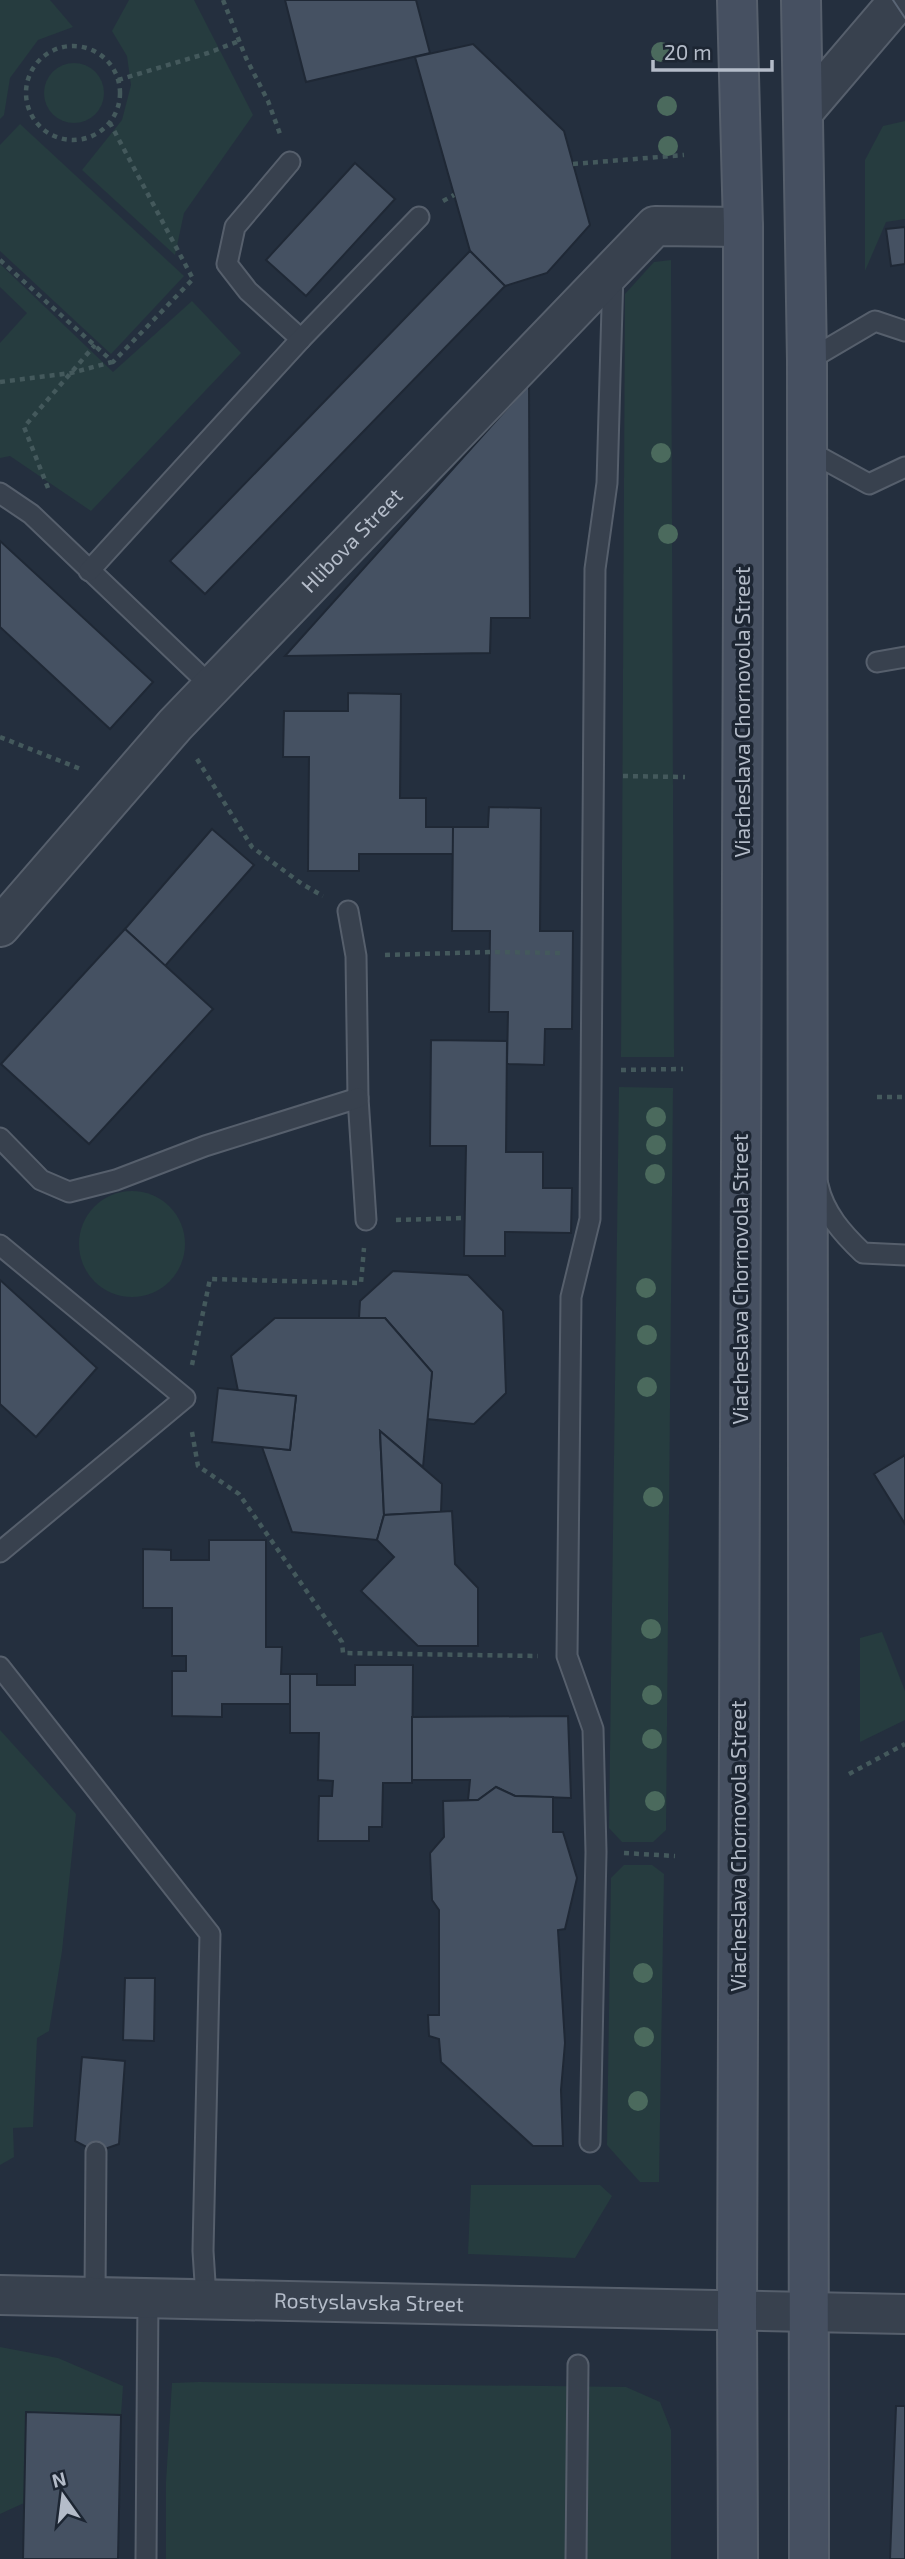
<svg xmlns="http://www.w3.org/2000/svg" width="905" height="2559" viewBox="0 0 905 2559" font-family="'Exo 2',sans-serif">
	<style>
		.green { fill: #263c3f }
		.building { fill: #455162; stroke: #1f2835; stroke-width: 2 }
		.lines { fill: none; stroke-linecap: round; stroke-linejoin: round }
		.service-casing { stroke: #565f6c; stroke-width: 23 }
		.minor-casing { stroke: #565f6c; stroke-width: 42 }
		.tertiary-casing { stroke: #565f6c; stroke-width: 42 }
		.secondary-casing { stroke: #565f6c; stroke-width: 42 }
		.path { stroke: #44595c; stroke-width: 4.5; stroke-dasharray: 5 5; stroke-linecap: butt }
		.service { stroke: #38414e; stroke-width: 19 }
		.minor { stroke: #38414e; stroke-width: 38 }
		.tertiary { stroke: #38414e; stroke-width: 38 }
		.secondary { stroke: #465061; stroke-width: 38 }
		.tram { stroke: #5a6575; stroke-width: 2 }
		.tree { fill: #4b6a5d }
		.labels { text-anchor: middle; stroke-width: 7; stroke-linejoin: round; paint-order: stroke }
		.street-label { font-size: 21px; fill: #b4bcc9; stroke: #1d2633 }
	</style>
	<rect width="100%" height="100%" fill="#242f3e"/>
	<g class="green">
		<polygon points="0,0 50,0 73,27 38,40 10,78 4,115 0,119"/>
		<polygon points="129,0 194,0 253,115 184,213 175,255 82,170 122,120 131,85 127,56 112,31"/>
		<circle cx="74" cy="93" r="30"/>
		<polygon points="905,121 905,219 886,222 865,271 865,160 883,126"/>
		<polygon points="20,124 184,276 111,354 0,251 0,145"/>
		<polygon points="671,260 674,1057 621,1057 625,294 654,262"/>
		<polygon points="0,264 113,372 192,301 241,353 91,511 10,456 0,458 0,343 27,313 0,287"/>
		<polygon points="619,1087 673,1088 666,1830 653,1842 622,1842 609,1828"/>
		<circle cx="132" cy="1244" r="53"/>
		<polygon points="882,1632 905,1691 905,1720 860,1742 860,1638"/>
		<polygon points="0,1730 76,1814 62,1951 49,2031 37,2038 33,2127 13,2128 14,2157 0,2165"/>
		<polygon points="624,1865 652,1865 664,1874 659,2182 640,2182 607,2145 611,1878"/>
		<polygon points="471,2185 600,2185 612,2196 575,2258 468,2254"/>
		<polygon points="0,2347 58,2358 123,2386 121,2415 26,2412 24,2503 0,2514"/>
		<polygon points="199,2382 626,2387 660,2402 671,2430 671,2559 166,2559 166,2482 172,2383"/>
	</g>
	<g class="building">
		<polygon points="285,0 416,0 430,53 306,82"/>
		<polygon points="473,44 564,131 590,225 547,273 505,286 470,251 415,57"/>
		<polygon points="355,163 395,199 306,296 266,260"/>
		<polygon points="905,227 905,264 891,266 886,229"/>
		<polygon points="470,251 505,286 205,594 170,561"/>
		<polygon points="529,384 530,618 491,618 490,653 285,656"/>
		<polygon points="0,541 153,682 110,729 0,627"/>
		<polygon points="348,693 401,694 400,798 426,798 426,827 453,827 453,854 359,854 359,871 308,871 309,757 283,757 284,711 348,711"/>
		<polygon points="489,807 541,808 540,931 573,931 572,1029 545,1029 544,1065 507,1064 508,1012 489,1012 490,931 452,931 453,827 488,827"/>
		<polygon points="212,829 254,865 165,966 125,929"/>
		<polygon points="125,929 213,1009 89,1144 1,1064"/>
		<polygon points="431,1040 507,1041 506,1152 543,1152 543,1188 572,1188 571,1233 505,1232 505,1256 464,1256 466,1146 430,1146"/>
		<polygon points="393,1271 468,1275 503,1311 506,1393 474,1424 427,1419 432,1372 385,1318 359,1318 360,1301"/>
		<polygon points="0,1280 97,1368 36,1437 0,1404"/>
		<polygon points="275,1318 385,1318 432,1372 423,1467 380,1431 384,1515 377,1540 292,1532 262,1447 290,1450 296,1396 238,1391 231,1356"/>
		<polygon points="218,1388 296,1396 290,1450 212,1442"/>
		<polygon points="380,1431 442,1484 441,1512 384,1515"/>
		<polygon points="905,1455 905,1524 874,1474"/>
		<polygon points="452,1511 455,1564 478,1588 478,1646 418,1646 361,1591 394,1557 377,1540 384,1515"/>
		<polygon points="209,1540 266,1540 266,1647 282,1647 281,1674 290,1674 290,1704 222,1704 222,1717 172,1716 172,1671 186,1671 186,1656 172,1656 172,1608 143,1608 143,1549 171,1550 171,1560 209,1560"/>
		<polygon points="355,1665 413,1665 412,1783 383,1783 382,1827 369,1827 369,1841 318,1841 319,1796 332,1796 333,1781 318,1780 319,1733 290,1733 290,1674 317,1674 317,1685 355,1685"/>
		<polygon points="568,1716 571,1798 515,1796 496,1787 478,1800 468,1800 470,1780 412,1780 412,1717"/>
		<polygon points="496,1787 515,1796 553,1797 553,1832 563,1832 577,1878 565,1929 558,1930 565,2043 561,2090 563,2146 533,2146 441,2062 439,2039 429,2036 428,2015 439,2015 439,1910 432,1900 430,1853 444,1837 443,1801 478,1800"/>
		<polygon points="125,1978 155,1978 154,2041 123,2040"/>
		<polygon points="82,2057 125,2061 119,2144 96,2152 75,2141"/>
		<polygon points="896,2406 905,2406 905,2559 890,2559"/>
		<polygon points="26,2412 121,2415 118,2559 23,2559"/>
	</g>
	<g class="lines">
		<defs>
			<g id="service">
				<polyline points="290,162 235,227 227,264 248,291 301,339"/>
				<polyline points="807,361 875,321 905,331"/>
				<polyline points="807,450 869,484 905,467"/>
				<polyline points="0,493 31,514 212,687"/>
				<polyline points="89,571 301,339 419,217"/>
				<polyline points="877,662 905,657"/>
				<polyline points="348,911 356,956 358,1098 366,1220"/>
				<polyline points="0,1138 41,1180 69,1192 116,1180 205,1146 358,1098"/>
				<path d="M 818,1185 C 824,1213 843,1234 863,1253 L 905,1255"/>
				<polyline points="0,1245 185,1398 0,1552"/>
				<polyline points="0,1667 210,1934 203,2251 206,2298"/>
				<polyline points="590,2142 596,1852 593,1729 567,1656 571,1297 590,1219 595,569 607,483 613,272"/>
				<polyline points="95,2296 96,2152"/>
				<polyline points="146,2559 148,2297"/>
				<polyline points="576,2559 578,2365"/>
			</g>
			<g id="minor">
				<polyline points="805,110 899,0"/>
				<path id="s1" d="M 0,927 L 175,725 L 655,226 L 743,227"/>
				<polyline points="809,2312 905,2314"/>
			</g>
			<g id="tertiary">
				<path id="s2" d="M 0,2295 L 809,2312"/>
			</g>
			<g id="secondary">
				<polyline points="737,0 743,227 743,588 737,2311 738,2559"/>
				<polyline points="801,0 807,361 809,2559"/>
			</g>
		</defs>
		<use href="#service" class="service-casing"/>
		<use href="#minor" class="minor-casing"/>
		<use href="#tertiary" class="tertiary-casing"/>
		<use href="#secondary" class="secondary-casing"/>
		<g class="path">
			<polyline points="223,0 246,58 268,101 280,134"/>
			<circle cx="73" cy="93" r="47"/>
			<polyline points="118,80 208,53 239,41"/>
			<polyline points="573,164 684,155"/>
			<polyline points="443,201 454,195"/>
			<polyline points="0,260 113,362 193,279 110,123"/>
			<polyline points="0,382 71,373 112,362"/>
			<polyline points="48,488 24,427 95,345"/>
			<polyline points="0,737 83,770"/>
			<polyline points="197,759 252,847 302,884 323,896"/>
			<polyline points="623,776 685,777"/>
			<polyline points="385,955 490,952 562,953"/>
			<polyline points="621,1070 683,1069"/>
			<polyline points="877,1097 905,1097"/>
			<polyline points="396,1220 465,1218"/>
			<polyline points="192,1365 210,1279 361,1283 364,1248"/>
			<polyline points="192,1432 198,1466 239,1494 342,1642 343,1653 538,1656"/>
			<polyline points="849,1774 905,1744"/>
			<polyline points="624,1853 675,1856"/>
		</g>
		<use href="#service" class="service"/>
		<use href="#minor" class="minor"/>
		<use href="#tertiary" class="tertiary"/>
		<use href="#secondary" class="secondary"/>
		<polyline class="tram" points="893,0 905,18"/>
	</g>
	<g class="tree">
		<circle cx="661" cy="52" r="10"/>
		<circle cx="667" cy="106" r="10"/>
		<circle cx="668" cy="146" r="10"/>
		<circle cx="661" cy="453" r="10"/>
		<circle cx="668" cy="534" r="10"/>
		<circle cx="656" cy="1117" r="10"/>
		<circle cx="656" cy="1145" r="10"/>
		<circle cx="655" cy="1174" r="10"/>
		<circle cx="646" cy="1288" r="10"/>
		<circle cx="647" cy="1335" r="10"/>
		<circle cx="647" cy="1387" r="10"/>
		<circle cx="653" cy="1497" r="10"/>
		<circle cx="651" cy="1629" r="10"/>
		<circle cx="652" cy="1695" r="10"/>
		<circle cx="652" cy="1739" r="10"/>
		<circle cx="655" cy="1801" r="10"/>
		<circle cx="643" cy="1973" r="10"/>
		<circle cx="644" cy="2037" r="10"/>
		<circle cx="638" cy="2101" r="10"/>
	</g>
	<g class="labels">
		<g class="street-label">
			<text dy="7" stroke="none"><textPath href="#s1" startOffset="523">Hlibova Street</textPath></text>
			<text transform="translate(743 712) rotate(-90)" y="7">Viacheslava Chornovola Street</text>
			<text transform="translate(741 1279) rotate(-90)" y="7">Viacheslava Chornovola Street</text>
			<text transform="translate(739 1846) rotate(-90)" y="7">Viacheslava Chornovola Street</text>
			<text dy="7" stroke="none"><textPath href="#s2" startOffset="369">Rostyslavska Street</textPath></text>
		</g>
	</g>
	<g transform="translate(63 2496) rotate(346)" stroke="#1d2633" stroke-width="5" paint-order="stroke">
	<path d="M0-5L12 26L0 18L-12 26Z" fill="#b4bcc9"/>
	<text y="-10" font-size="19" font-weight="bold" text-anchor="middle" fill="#b4bcc9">N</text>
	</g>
	<path d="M653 60v10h119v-10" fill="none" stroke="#b4bcc9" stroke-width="3.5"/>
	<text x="664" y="60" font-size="21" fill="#b4bcc9" stroke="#1d2633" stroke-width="5" paint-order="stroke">20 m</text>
</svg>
